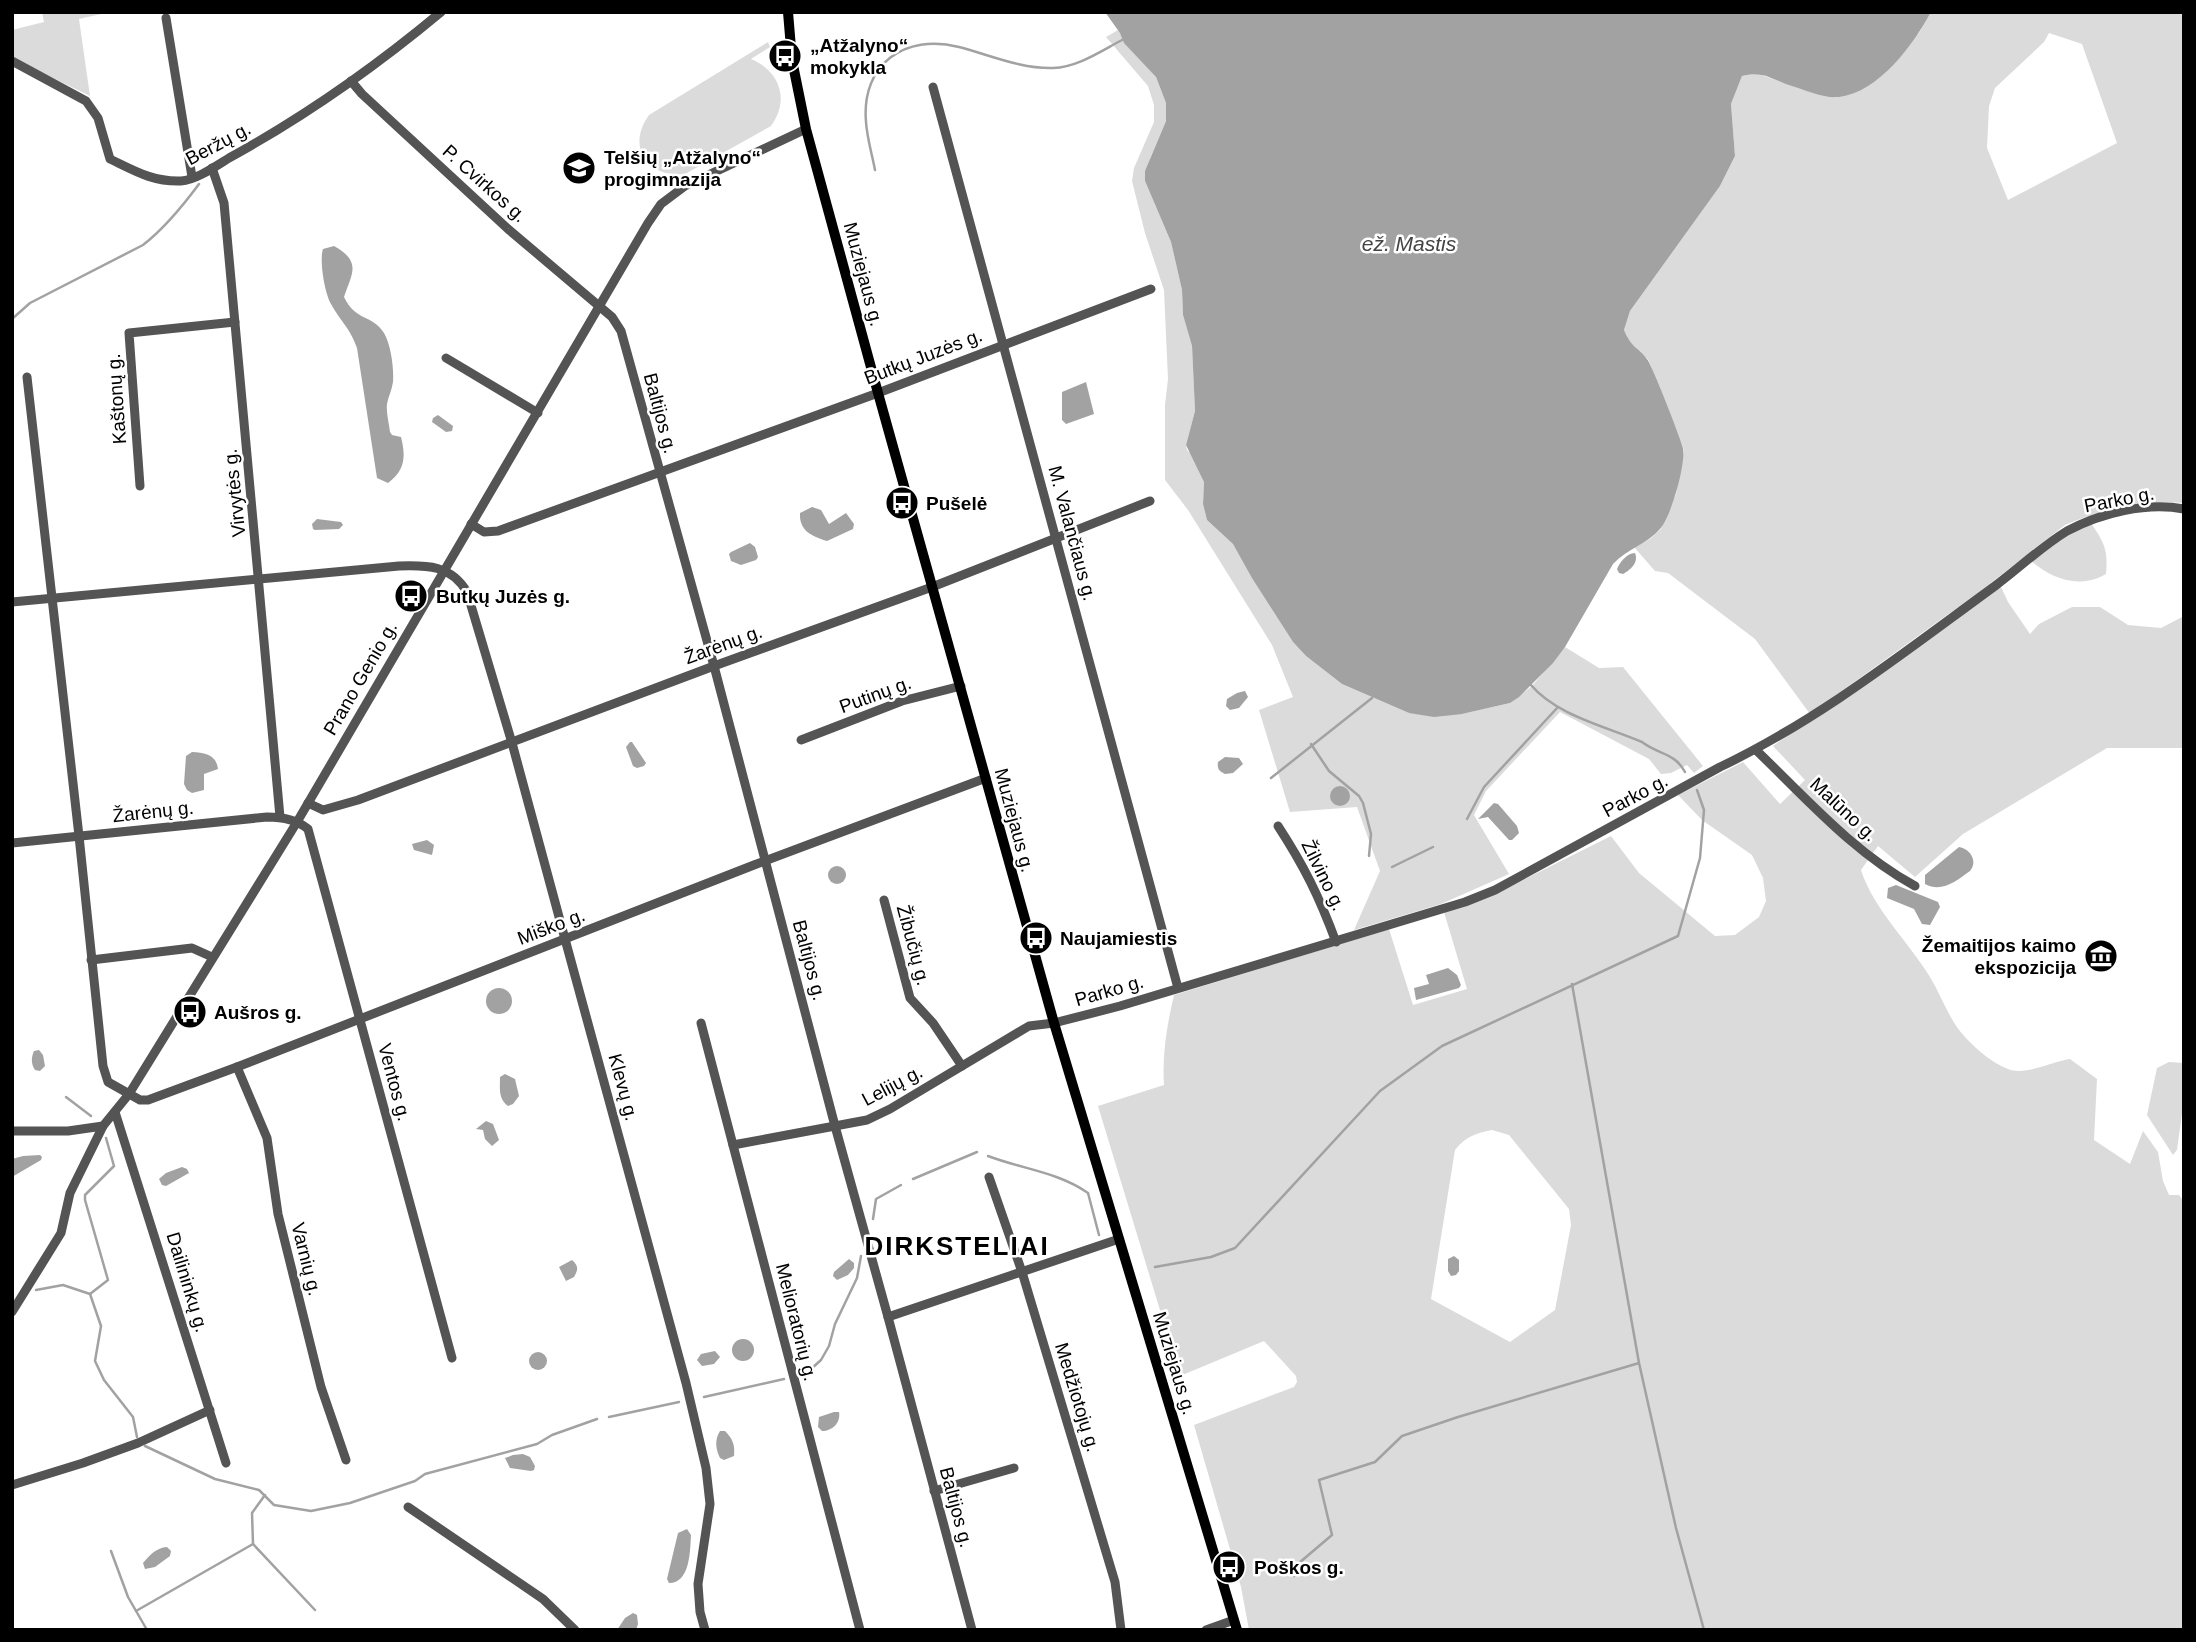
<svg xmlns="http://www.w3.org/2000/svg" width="2196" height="1642" viewBox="0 0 2196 1642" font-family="Arial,sans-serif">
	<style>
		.green { fill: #dbdbdb; fill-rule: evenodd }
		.water { fill: #a2a2a2 }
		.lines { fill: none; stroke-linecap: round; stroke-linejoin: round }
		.stream { stroke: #a2a2a2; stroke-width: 2.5 }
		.minor { stroke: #545454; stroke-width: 9 }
		.major { stroke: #000; stroke-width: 10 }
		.labels { text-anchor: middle; stroke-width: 5; stroke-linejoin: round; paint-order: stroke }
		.poi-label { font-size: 19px; font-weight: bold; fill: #000; stroke: #fff; text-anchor: start }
		.street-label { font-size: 19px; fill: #000; stroke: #fff }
		.water-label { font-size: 21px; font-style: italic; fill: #434343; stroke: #fff }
		.district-label { font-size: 26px; font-weight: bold; letter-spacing: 2px; fill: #000; stroke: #fff }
	</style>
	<rect width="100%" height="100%" fill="#fff"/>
	<g class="green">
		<polygon points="42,12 110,12 79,19 90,96 12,58 12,30 44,22"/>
		<path d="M 1931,12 L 2184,12 L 2184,503 C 2152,499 2094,512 2065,525 L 1983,589 L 1810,714 L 1755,639 L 1668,573 L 1655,571 L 1634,547 L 1650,539 L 1661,529 L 1676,494 L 1684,450 L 1648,359 L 1631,346 L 1624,330 L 1630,311 L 1720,186 L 1735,156 L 1731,104 L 1742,76 L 1756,73 L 1790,85 L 1837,98 L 1919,33 ZM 2049,33 L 2082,44 L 2117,143 L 2008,200 L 1987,148 L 1989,106 L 1995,88 L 2044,42 Z"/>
		<polygon points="1118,30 1156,77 1166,103 1166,121 1150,159 1145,181 1171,242 1182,290 1183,315 1192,346 1195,411 1186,445 1187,450 1195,458 1204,482 1203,504 1207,520 1233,544 1293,642 1306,656 1342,684 1409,713 1462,714 1510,703 1532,686 1565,647 1599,668 1623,667 1703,766 1694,773 1687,765 1671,773 1661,774 1649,759 1560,712 1486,791 1474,815 1509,874 1441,904 1354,930 1380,871 1357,807 1290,812 1259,710 1293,697 1272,645 1188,510 1165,480 1165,405 1168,379 1164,290 1145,233 1132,181 1134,168 1154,122 1154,105 1148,86 1106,37"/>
		<path d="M 768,42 L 770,47 L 751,59 C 780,71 790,100 771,126 L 685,174 C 647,178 626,147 649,115 Z"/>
		<path d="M 2091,523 C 2105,544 2108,550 2106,574 C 2080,589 2053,580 2031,561 L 2056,541 Z"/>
		<path d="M 2001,587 L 2008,602 L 2030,634 L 2039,624 L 2072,607 L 2100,607 L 2128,625 L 2161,628 L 2184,616 L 2184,748 L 2107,748 L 1963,834 L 1915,877 L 1878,846 L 1861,870 C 1874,910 1908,941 1930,977 C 1942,997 1949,1020 1965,1037 C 1977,1050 1991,1062 2008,1069 C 2025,1076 2050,1062 2070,1059 L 2097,1079 L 2094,1140 L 2130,1164 L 2143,1131 L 2158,1152 L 2163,1181 L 2169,1195 L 2179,1195 L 2184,1202 L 2184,1630 L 1249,1630 L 1241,1587 L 1194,1425 L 1294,1387 L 1297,1382 L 1296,1376 L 1264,1341 L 1180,1376 L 1098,1106 L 1164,1085 C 1162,1054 1167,1025 1174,995 L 1389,929 L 1413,1005 L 1467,989 L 1444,912 L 1497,893 L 1611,836 L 1639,873 L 1715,936 L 1735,935 L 1759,917 L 1766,901 L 1763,878 L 1752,855 L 1702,820 L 1678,795 L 1743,762 L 1780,804 L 1805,780 L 1773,746 ZM 1492,1130 L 1509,1135 L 1569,1209 L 1571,1225 L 1555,1310 L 1510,1342 L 1431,1299 L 1455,1150 C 1465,1137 1476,1133 1492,1130 Z"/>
		<polygon points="2169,1062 2184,1063 2184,1099 2177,1150 2173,1155 2147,1115 2157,1068"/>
	</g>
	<g class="water">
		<path d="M 1105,12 L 1931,12 C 1913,45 1879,92 1839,97 C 1826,99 1805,90 1792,86 C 1772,80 1764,70 1742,76 L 1731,104 L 1735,156 L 1720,186 L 1630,311 L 1624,330 C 1632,349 1637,346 1647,359 C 1652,365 1681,439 1683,448 C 1686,464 1671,517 1660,529 C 1647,544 1627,549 1613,564 L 1565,647 L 1553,663 L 1519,697 L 1510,703 L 1462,714 L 1434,717 L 1409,713 L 1342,684 L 1306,656 L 1293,642 L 1252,578 L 1233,544 L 1207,520 L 1203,504 L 1204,482 L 1186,445 L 1195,411 L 1192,346 L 1183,315 L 1182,290 L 1171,242 L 1145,181 L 1145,171 L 1166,121 L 1166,103 L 1156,77 L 1124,43 L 1120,33 Z"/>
		<path d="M 334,246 C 362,262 352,273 344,297 C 356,322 372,314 384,333 C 391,345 394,368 393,382 C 392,390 388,397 387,404 C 386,413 389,423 390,432 L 392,435 L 401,437 C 406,457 405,470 388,483 L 377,478 L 357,348 C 350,328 341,322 331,304 C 325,294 319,261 323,249 Z"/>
		<polygon points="1086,382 1094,414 1066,424 1062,420 1062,392"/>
		<polygon points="438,415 453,426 452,431 446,432 432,422 433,418"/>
		<path d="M 812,507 L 821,510 L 829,524 L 846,513 L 854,524 L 853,529 L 827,541 C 812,536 799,531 800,513 Z"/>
		<polygon points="317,519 341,522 343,525 339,529 315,530 313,529 312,524"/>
		<polygon points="750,543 755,547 758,557 756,560 741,565 731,561 729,554 731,552"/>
		<path d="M 1635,553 C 1639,563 1630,570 1623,574 L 1619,573 L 1617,569 C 1620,562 1627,553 1635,553 Z"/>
		<polygon points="1245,691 1248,697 1239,708 1230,710 1226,706 1227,699 1237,693"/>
		<polygon points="630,742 632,742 646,763 644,766 637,768 633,766 626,747"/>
		<path d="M 192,752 C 205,753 216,754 218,769 L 204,774 L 204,790 L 192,793 L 187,790 L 184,784 L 186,756 Z"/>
		<path d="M 1225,757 L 1239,758 L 1243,764 L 1233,773 L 1225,774 C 1219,771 1217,769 1218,762 Z"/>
		<circle cx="1340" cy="796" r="10"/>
		<polygon points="1494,803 1498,804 1517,826 1519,833 1512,840 1509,840 1488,817 1478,819"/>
		<polygon points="427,840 434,845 432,855 414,850 412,844"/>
		<path d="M 1959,847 C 1971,849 1978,862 1970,871 C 1956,881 1942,893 1925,884 L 1925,875 Z"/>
		<circle cx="837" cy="875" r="9"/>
		<polygon points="1896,885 1938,902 1940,907 1930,925 1922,924 1914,909 1887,898 1888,888"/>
		<polygon points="1448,968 1457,975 1461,985 1459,988 1416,1000 1414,988 1429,984 1426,975"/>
		<circle cx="499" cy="1001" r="13"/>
		<path d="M 39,1050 L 43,1055 L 45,1066 L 40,1071 L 35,1070 C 31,1064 31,1058 34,1051 Z"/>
		<path d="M 505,1074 L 515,1079 L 519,1096 L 513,1104 L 508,1106 C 498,1099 500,1088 500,1077 Z"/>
		<polygon points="486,1121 493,1124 499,1140 492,1146 485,1139 483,1130 476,1129"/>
		<polygon points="40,1155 42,1157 41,1160 12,1177 12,1159 23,1156"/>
		<polygon points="182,1167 187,1169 189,1173 166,1186 162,1185 159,1179 166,1173"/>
		<polygon points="1454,1256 1459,1260 1459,1271 1456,1275 1451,1276 1448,1271 1448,1259"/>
		<polygon points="849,1259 854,1263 854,1268 848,1275 837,1280 833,1276 834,1272"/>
		<path d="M 572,1260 C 579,1266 578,1270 574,1277 L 566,1281 L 559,1267 Z"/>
		<circle cx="743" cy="1350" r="11"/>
		<polygon points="715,1351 720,1357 714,1364 702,1366 697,1360 701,1354"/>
		<circle cx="538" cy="1361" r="9"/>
		<path d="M 834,1412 L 839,1412 C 841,1423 832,1431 822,1431 L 818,1427 L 819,1417 Z"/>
		<path d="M 720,1431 L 725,1431 C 733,1439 735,1445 734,1456 L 724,1460 L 720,1458 C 716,1450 714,1440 720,1431 Z"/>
		<polygon points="523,1454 530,1457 535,1466 534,1470 531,1471 510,1468 505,1458 513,1455"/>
		<path d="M 687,1529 L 691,1535 C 690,1552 690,1583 669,1583 L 667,1579 L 678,1533 Z"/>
		<path d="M 167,1547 L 171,1551 L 170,1556 L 155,1567 L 145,1569 L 143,1563 C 151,1554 156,1548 167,1547 Z"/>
		<polygon points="633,1613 637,1615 638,1624 636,1630 617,1630 625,1618"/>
	</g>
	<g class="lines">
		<g class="stream">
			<path d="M 875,170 C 872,154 867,138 866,122 C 861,64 905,33 959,47 C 990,55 1021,69 1053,68 C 1078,67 1101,51 1122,40"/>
			<path d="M 12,319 L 30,303 L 143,245 C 165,228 182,207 199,184"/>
			<path d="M 1530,684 C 1557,716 1605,726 1642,742 C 1659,755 1674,752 1685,772"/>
			<polyline points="1311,744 1329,771 1359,796 1363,803 1371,834 1369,856"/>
			<polyline points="1271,778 1372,698"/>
			<polyline points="1467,819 1484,787 1558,707"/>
			<polyline points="1392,867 1433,847"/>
			<polyline points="66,1097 91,1116"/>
			<path d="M 988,1156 C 1022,1169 1058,1172 1088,1193 L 1099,1235"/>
			<polyline points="913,1179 977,1152"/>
			<polyline points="873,1219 876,1199 901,1185"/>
			<polyline points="1155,1267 1211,1257 1235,1248 1380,1091 1442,1046 1678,936 1700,858 1704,810 1697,790"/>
			<polyline points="36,1290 63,1285 90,1294 101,1326 95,1361 104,1380 133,1417 137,1437"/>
			<polyline points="90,1294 108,1280 85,1200 85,1195 114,1166 106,1138"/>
			<polyline points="12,1299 13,1299"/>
			<polyline points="1639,1363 1676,1528 1704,1630"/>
			<polyline points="797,1375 811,1369 821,1360 829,1346 835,1324 857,1278 861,1256"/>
			<polyline points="704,1397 784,1379"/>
			<polyline points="609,1417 679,1402"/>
			<polyline points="145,1446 215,1479 259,1490 274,1505 311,1511 350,1503 415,1481 425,1474 537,1444 552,1435 597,1419"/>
			<polyline points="253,1544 315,1610"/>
			<polyline points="111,1551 128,1597 147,1630"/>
			<polyline points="1294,1576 1299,1563 1332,1535 1319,1480 1375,1462 1402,1436 1458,1417 1639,1363 1572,984"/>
			<polyline points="136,1611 253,1544 252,1513 265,1495"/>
		</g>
		<g class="minor">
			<polyline points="166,18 192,177"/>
			<path d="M 12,61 L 86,101 L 98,118 L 110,159 C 135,171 153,182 181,181 C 196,180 216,166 229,158 C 304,117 375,67 441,12"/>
			<polyline points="351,81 362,94 508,229 612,317 621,331 714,666 835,1126 888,1317 972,1630"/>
			<polyline points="933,87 1178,988"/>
			<polyline points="212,168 224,203 280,817"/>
			<polyline points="446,358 538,413"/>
			<polyline points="27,377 79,836 103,1066 108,1082 140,1100 148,1100 237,1067 754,865 986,778"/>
			<polyline points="140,486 129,333 235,322"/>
			<polyline points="471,524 484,532 498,531 878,393 1151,289"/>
			<path d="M 12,602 L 399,566 C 427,565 451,565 467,592 L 512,743 L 565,939 L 686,1383 L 706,1468 L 710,1504 L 698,1584 L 700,1612 L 705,1630"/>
			<polyline points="801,740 902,701 961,686"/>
			<path d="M 1756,750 C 1806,798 1853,852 1915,886"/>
			<polyline points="308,803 323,810 358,800 714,666 932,587 1150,501"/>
			<path d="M 1278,826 C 1304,866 1319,896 1336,942"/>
			<path d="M 12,843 L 267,817 C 282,817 296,819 308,829 L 452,1358"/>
			<polyline points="884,900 910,998 933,1023 962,1066"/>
			<polyline points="91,960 192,948 212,957"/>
			<polyline points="701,1023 860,1630"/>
			<polyline points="237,1067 267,1138 278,1214 321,1387 346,1460"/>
			<polyline points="115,1112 226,1463"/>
			<polyline points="12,1131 68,1131 103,1126"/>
			<path d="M 733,1145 L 867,1120 L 890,1109 L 1029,1026 L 1054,1023 L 1120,1006 L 1465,902 L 1495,890 L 1720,767 C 1819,720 1907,650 1995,586 C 2019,568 2041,547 2067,531 C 2101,513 2146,502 2184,509"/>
			<polyline points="989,1177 1022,1272 1115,1582 1121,1630"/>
			<polyline points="12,1312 61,1233 70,1193 103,1126 129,1094 297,822 648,223 661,204 685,186 806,129"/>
			<polyline points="888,1317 1119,1239"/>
			<polyline points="12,1485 83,1463 138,1443 210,1410"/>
			<polyline points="934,1491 1014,1468"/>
			<polyline points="408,1507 543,1599 575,1630"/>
			<polyline points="1206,1630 1234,1620"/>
		</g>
		<polyline class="major" points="788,12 792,60 806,129 878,393 1054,1023 1237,1630"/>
	</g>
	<defs>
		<symbol id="bus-disc" viewBox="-11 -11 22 22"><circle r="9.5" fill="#000" stroke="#fff"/><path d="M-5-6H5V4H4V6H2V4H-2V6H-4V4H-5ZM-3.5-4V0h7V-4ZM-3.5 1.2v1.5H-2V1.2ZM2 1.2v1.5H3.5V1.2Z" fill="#fff"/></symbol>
		<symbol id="school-disc" viewBox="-11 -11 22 22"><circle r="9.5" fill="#000" stroke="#fff"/><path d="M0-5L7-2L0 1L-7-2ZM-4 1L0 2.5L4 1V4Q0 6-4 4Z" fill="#fff"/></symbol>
		<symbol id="museum-disc" viewBox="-11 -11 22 22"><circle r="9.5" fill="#000" stroke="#fff"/><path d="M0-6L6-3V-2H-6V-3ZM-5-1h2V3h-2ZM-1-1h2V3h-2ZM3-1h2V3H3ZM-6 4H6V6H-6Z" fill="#fff"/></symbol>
	</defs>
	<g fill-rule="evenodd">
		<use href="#bus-disc" x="766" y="37" width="38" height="38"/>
		<use href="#school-disc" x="560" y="149" width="38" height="38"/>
		<use href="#bus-disc" x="883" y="484" width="38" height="38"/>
		<use href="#bus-disc" x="392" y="577" width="38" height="38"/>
		<use href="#bus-disc" x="1017" y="919" width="38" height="38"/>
		<use href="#museum-disc" x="2082" y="937" width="38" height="38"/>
		<use href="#bus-disc" x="171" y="993" width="38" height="38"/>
		<use href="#bus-disc" x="1210" y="1548" width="38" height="38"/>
	</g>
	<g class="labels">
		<g class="poi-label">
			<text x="810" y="52">„Atžalyno“<tspan x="810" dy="22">mokykla</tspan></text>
			<text x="604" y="164">Telšių „Atžalyno“<tspan x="604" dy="22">progimnazija</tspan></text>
			<text x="926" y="510">Pušelė</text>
			<text x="436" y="603">Butkų Juzės g.</text>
			<text x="1060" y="945">Naujamiestis</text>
			<text x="2076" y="952" text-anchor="end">Žemaitijos kaimo<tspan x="2076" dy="22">ekspozicija</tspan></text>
			<text x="214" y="1019">Aušros g.</text>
			<text x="1254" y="1574">Poškos g.</text>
		</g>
		<g class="street-label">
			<text transform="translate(218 143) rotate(-28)" y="7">Beržų g.</text>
			<text transform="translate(485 183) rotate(42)" y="7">P. Cvirkos g.</text>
			<text transform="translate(864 274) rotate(75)" y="7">Muziejaus g.</text>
			<text transform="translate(923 356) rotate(-21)" y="7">Butkų Juzės g.</text>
			<text transform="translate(116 399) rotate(-94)" y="7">Kaštonų g.</text>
			<text transform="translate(661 413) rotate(75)" y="7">Baltijos g.</text>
			<text transform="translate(234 493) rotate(-96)" y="7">Virvytės g.</text>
			<text transform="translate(2119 499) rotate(-11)" y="7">Parko g.</text>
			<text transform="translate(1073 533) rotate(75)" y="7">M. Valančiaus g.</text>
			<text transform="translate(723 644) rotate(-20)" y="7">Žarėnų g.</text>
			<text transform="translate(360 678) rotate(-60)" y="7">Prano Genio g.</text>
			<text transform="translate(875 694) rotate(-20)" y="7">Putinų g.</text>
			<text transform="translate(1635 795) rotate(-28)" y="7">Parko g.</text>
			<text transform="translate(1844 809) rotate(43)" y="7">Malūno g.</text>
			<text transform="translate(153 811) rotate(-6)" y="7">Žarėnų g.</text>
			<text transform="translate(1015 820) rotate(75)" y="7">Muziejaus g.</text>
			<text transform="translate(1324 875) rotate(64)" y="7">Žilvino g.</text>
			<text transform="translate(551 926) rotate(-21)" y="7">Miško g.</text>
			<text transform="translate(914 945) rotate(75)" y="7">Žibučių g.</text>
			<text transform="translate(810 960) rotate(75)" y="7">Baltijos g.</text>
			<text transform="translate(1109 990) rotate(-16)" y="7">Parko g.</text>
			<text transform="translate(395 1082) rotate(75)" y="7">Ventos g.</text>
			<text transform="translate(892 1085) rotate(-28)" y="7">Lelijų g.</text>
			<text transform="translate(624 1087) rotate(75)" y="7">Klevų g.</text>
			<text transform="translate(307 1259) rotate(76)" y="7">Varnių g.</text>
			<text transform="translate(188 1282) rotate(73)" y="7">Dailininkų g.</text>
			<text transform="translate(797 1322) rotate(76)" y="7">Melioratorių g.</text>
			<text transform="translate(1175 1363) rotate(73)" y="7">Muziejaus g.</text>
			<text transform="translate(1078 1397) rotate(73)" y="7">Medžiotojų g.</text>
			<text transform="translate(957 1507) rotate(75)" y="7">Baltijos g.</text>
		</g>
		<g class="water-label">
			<text x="1409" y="251">ež. Mastis</text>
		</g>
		<g class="district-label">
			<text x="957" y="1255">DIRKSTELIAI</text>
		</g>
	</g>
	<rect width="2196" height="1642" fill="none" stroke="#000000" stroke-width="28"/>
</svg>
